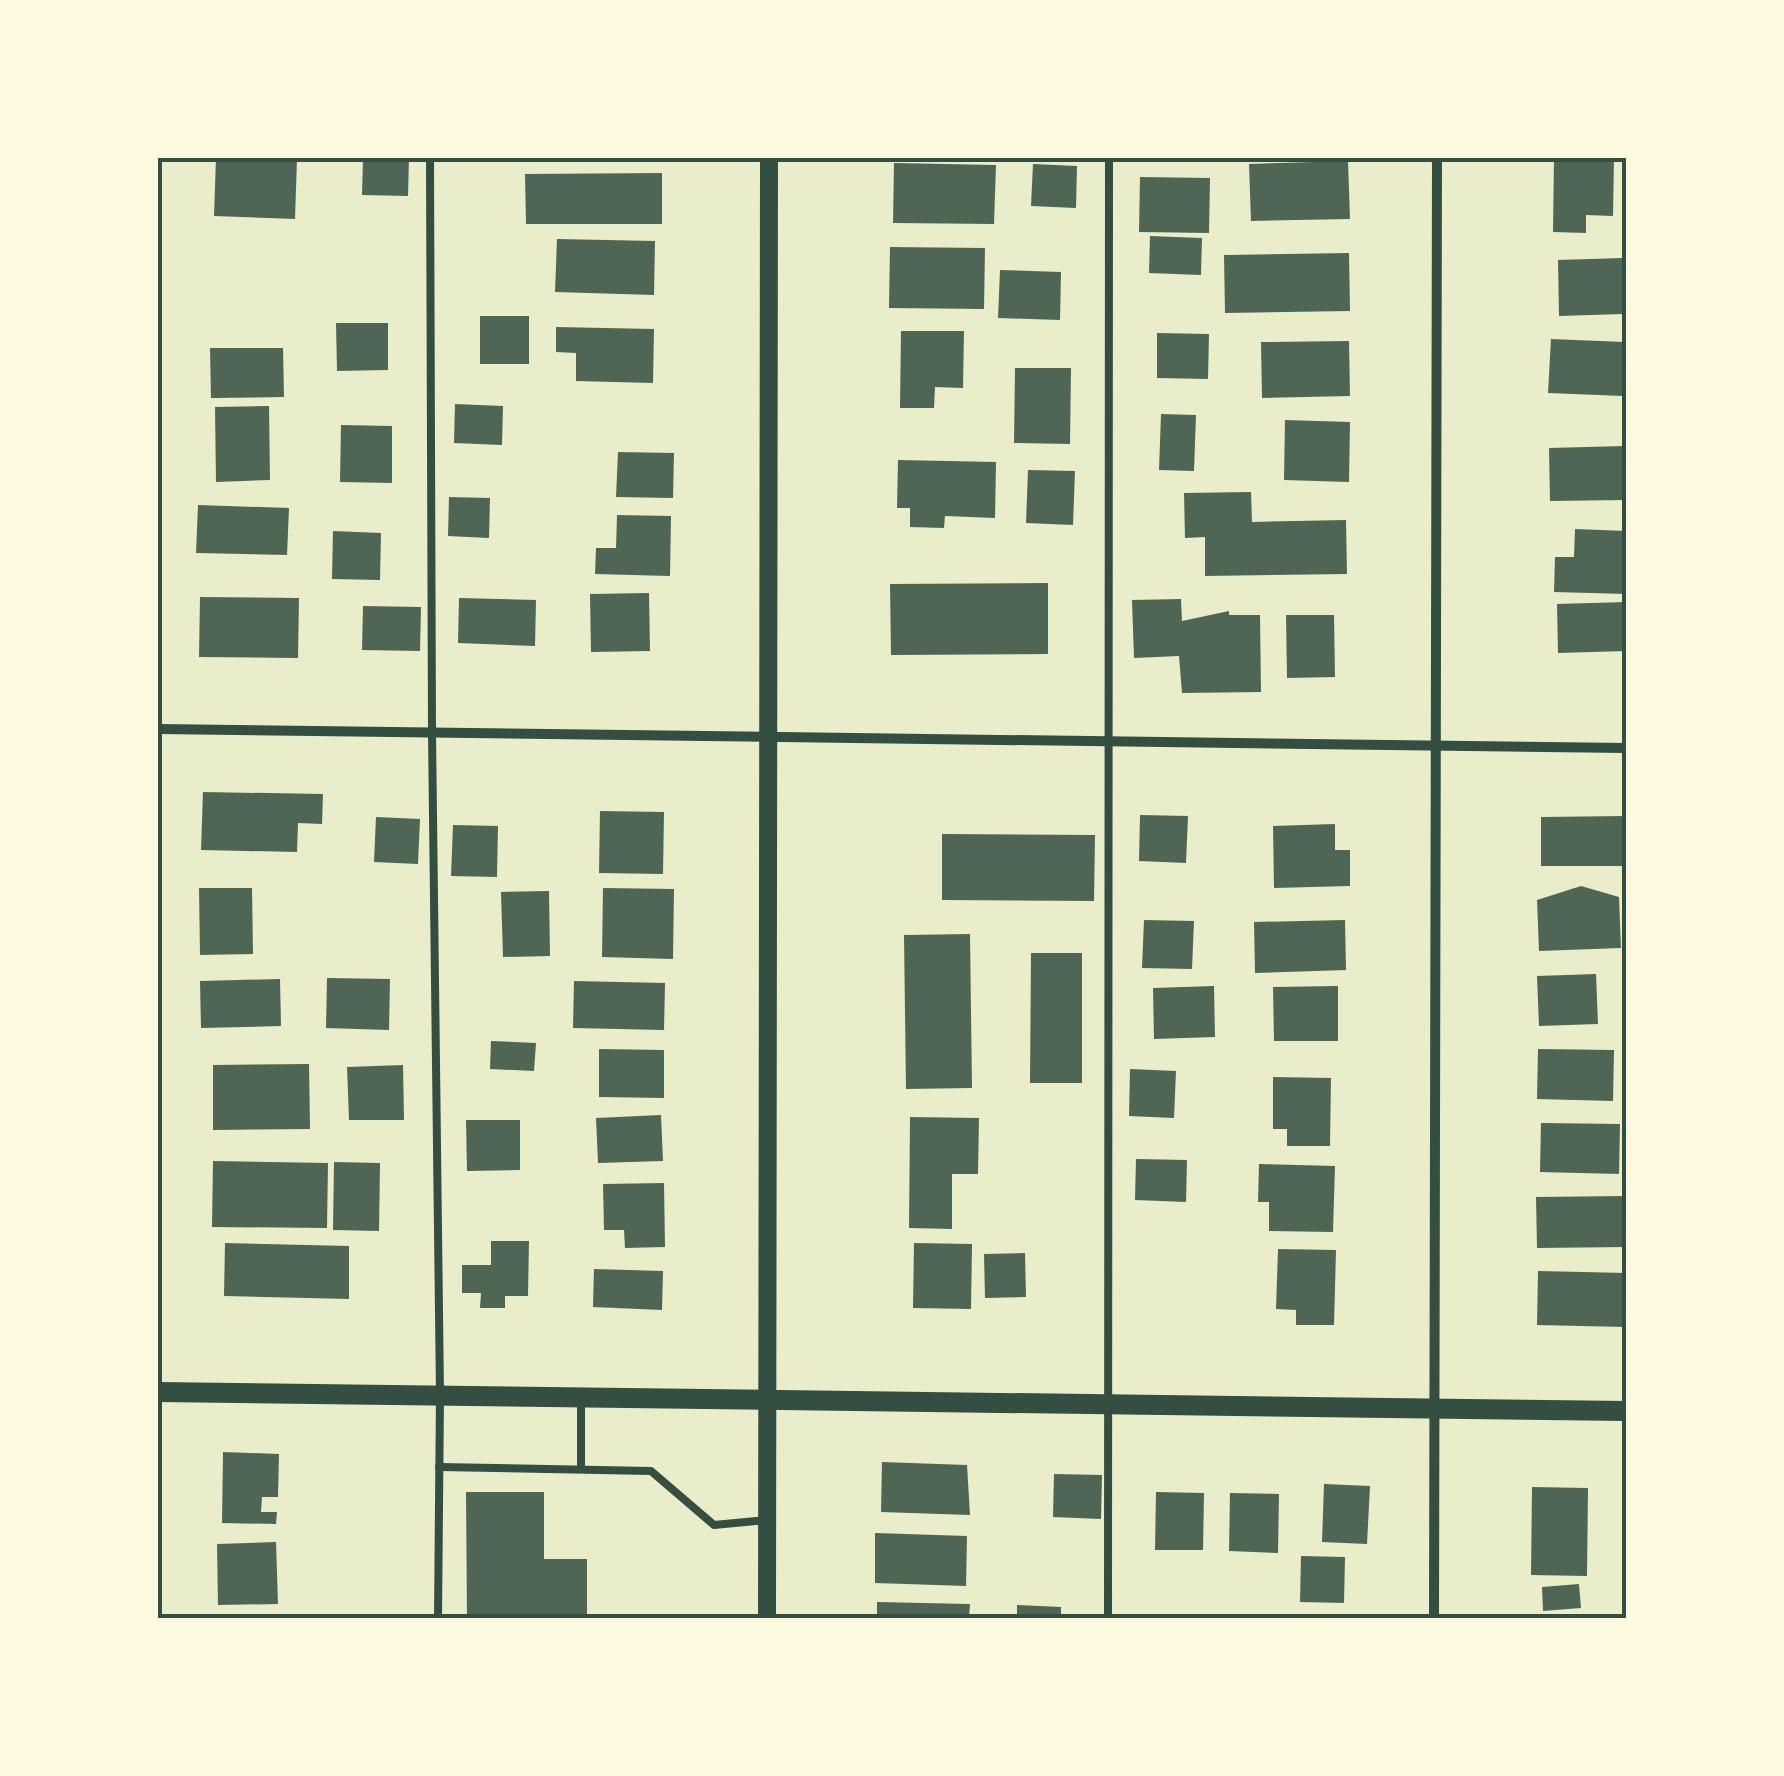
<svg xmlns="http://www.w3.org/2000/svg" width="1784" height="1776" viewBox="0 0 1784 1776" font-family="'Noto Serif',serif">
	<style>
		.building { fill: #4f6655 }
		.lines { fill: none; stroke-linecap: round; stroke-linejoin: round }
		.service { stroke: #344e41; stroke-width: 8 }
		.minor { stroke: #344e41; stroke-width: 10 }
		.tertiary { stroke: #344e41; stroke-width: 18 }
		.secondary { stroke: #344e41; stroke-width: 20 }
		.neatline { fill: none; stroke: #344e41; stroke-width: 4 }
	</style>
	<rect width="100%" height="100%" fill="#e9edc9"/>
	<g class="building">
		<polygon points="216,158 297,159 295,219 214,216"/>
		<polygon points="363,158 409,158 408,196 362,195"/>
		<polygon points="1554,158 1614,158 1613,216 1586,215 1586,233 1553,232"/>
		<polygon points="1348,161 1350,219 1251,221 1249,164"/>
		<polygon points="894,163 996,165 994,224 893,223"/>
		<polygon points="1033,164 1077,166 1076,208 1031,206"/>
		<polygon points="662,173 662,224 526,224 525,174"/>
		<polygon points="1140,177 1210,178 1209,233 1139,232"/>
		<polygon points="1150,236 1202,238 1201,275 1149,273"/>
		<polygon points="557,239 655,241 654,295 555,292"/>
		<polygon points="890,247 985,248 984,309 889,308"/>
		<polygon points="1349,253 1350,311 1225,313 1224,255"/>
		<polygon points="1623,258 1624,314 1559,316 1558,260"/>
		<polygon points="1000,270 1061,272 1060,320 998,318"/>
		<rect x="480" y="316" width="49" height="48"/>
		<polygon points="336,323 388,323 388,370 337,371"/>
		<polygon points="556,327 654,329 653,383 576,381 576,353 556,352"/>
		<polygon points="901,331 964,331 963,388 935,387 934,408 900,408"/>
		<polygon points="1157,333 1209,334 1208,379 1157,378"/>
		<polygon points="1551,339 1624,342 1623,396 1548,393"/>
		<polygon points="1349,341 1350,396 1262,398 1261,342"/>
		<polygon points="210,348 283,348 284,397 211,398"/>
		<polygon points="1015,368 1071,368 1070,444 1014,443"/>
		<polygon points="455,404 503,406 502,445 454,443"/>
		<polygon points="269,406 270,480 216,482 215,407"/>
		<polygon points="1161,414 1196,415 1194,471 1159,470"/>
		<polygon points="1285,420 1350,422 1349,482 1284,480"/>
		<polygon points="341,425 392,426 392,483 340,482"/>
		<polygon points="1624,446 1625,500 1550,501 1549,448"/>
		<polygon points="618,452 674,453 673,498 616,497"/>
		<polygon points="898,460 996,462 995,518 945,516 944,528 910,527 910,508 897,508"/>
		<polygon points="1028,470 1075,471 1073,525 1026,523"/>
		<polygon points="1251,492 1252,522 1346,520 1347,574 1205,576 1205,537 1185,538 1184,493"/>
		<polygon points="449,497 490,498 489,538 448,536"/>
		<polygon points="198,505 289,508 287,555 196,553"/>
		<polygon points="617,515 671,516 670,576 595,574 596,548 616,548"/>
		<polygon points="1575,529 1626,531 1626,594 1554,592 1555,557 1574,557"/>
		<polygon points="333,531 381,533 380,580 332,579"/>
		<polygon points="1048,583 1048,654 891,655 890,584"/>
		<polygon points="649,593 650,651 591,652 590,594"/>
		<polygon points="200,597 299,598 298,658 199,657"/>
		<polygon points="459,598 536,600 535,646 458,643"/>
		<polygon points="1181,599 1182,621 1229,611 1229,615 1260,615 1261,692 1182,693 1179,656 1134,658 1132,600"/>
		<polygon points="1626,602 1626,651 1558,653 1557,604"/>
		<polygon points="363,606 421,607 420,651 362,650"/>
		<polygon points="1286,615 1334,615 1335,677 1287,678"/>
		<polygon points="203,792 323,794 322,824 298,823 297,852 201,850"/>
		<polygon points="600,811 664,812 663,874 599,873"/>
		<polygon points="1140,815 1188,816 1186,863 1139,861"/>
		<polygon points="1626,816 1626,866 1541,866 1541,817"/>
		<polygon points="376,817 420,819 418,864 374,862"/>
		<polygon points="1335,824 1335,850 1350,850 1350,886 1274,888 1273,826"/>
		<polygon points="453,825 498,826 497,877 451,876"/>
		<polygon points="942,834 1095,835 1094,901 942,900"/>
		<polygon points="1581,886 1619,897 1621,948 1539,951 1537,900"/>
		<polygon points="199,888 252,888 253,954 200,955"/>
		<polygon points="603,888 674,889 673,959 602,957"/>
		<polygon points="549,891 550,956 503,957 501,892"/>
		<polygon points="1144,920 1194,921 1192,969 1142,968"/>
		<polygon points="1345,920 1346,970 1255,973 1254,922"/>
		<polygon points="970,934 972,1088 906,1089 904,935"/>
		<polygon points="1031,953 1082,953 1082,1083 1030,1083"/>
		<polygon points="1596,974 1598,1024 1539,1026 1537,976"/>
		<polygon points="327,978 390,979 389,1030 326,1028"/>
		<polygon points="280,979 281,1026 201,1028 200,981"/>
		<polygon points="574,981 665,983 664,1030 573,1028"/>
		<polygon points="1214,986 1215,1037 1154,1039 1153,988"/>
		<polygon points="1338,986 1338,1041 1274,1041 1273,987"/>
		<polygon points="491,1041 536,1043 534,1071 490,1069"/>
		<polygon points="599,1049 664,1050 664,1098 599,1097"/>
		<polygon points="1538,1049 1614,1050 1613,1101 1537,1099"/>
		<polygon points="309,1064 310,1129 213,1130 213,1065"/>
		<polygon points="403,1065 404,1120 349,1120 347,1067"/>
		<polygon points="1130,1069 1176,1071 1174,1118 1129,1116"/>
		<polygon points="1273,1077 1331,1078 1330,1146 1287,1146 1287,1129 1273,1129"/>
		<polygon points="661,1115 663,1161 598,1163 596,1118"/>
		<polygon points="910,1117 979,1118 978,1174 952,1174 952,1229 909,1228"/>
		<polygon points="466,1120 520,1120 520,1170 467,1171"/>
		<polygon points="1541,1123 1620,1124 1619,1174 1540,1172"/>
		<polygon points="1136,1159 1187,1160 1186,1202 1135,1200"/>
		<polygon points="213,1161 328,1163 327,1228 212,1227"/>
		<polygon points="334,1162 380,1163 379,1231 333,1230"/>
		<polygon points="1259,1164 1335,1166 1333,1232 1269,1231 1269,1202 1258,1202"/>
		<polygon points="664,1183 665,1247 625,1248 624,1230 604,1230 603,1184"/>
		<polygon points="1626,1196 1626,1247 1537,1248 1536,1197"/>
		<polygon points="491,1241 529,1241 528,1296 505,1296 505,1308 480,1308 481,1293 462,1293 462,1265 491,1265"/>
		<polygon points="225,1243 349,1246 349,1299 224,1296"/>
		<polygon points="914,1243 972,1244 971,1309 913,1308"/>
		<polygon points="1278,1249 1336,1250 1334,1325 1296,1325 1296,1310 1276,1309"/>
		<polygon points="1025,1253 1026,1297 985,1298 984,1254"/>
		<polygon points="594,1269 663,1271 662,1310 593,1307"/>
		<polygon points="1538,1271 1626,1273 1625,1327 1537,1325"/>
		<polygon points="223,1452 279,1454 278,1497 262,1497 261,1512 277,1512 276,1524 222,1523"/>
		<polygon points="882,1462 967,1465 970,1515 881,1512"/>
		<polygon points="1054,1474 1102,1475 1101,1519 1053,1517"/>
		<polygon points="1324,1484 1370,1486 1367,1544 1322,1542"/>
		<polygon points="1532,1487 1588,1488 1587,1576 1531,1575"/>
		<polygon points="466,1492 544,1492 544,1559 587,1559 587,1618 467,1618"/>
		<polygon points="1156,1492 1204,1493 1203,1550 1155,1550"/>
		<polygon points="1230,1493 1279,1494 1278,1553 1229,1551"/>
		<polygon points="875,1533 967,1536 966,1586 875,1583"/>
		<polygon points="276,1542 278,1604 218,1605 217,1544"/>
		<polygon points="1301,1556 1345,1557 1344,1603 1300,1602"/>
		<polygon points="1579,1584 1581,1608 1543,1611 1542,1587"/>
		<polygon points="877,1602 970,1604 969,1618 877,1618"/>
		<polygon points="1017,1605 1061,1607 1061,1618 1017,1618"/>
	</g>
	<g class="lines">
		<g class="service">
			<polyline points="430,158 432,732 440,1395 438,1618"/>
			<polyline points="439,1467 651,1471 714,1525 767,1520"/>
			<polyline points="581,1469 581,1399"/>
			<polyline points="1108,1618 1109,158"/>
		</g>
		<g class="minor">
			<polyline points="158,729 1626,748"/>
			<polyline points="1434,1618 1437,158"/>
		</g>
		<polyline class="tertiary" points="767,1618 769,158"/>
		<polyline class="secondary" points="158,1392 1626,1411"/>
	</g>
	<rect width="1784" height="1776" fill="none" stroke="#fefae0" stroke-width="320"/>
	<rect x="160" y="160" width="1464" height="1456" class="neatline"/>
</svg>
